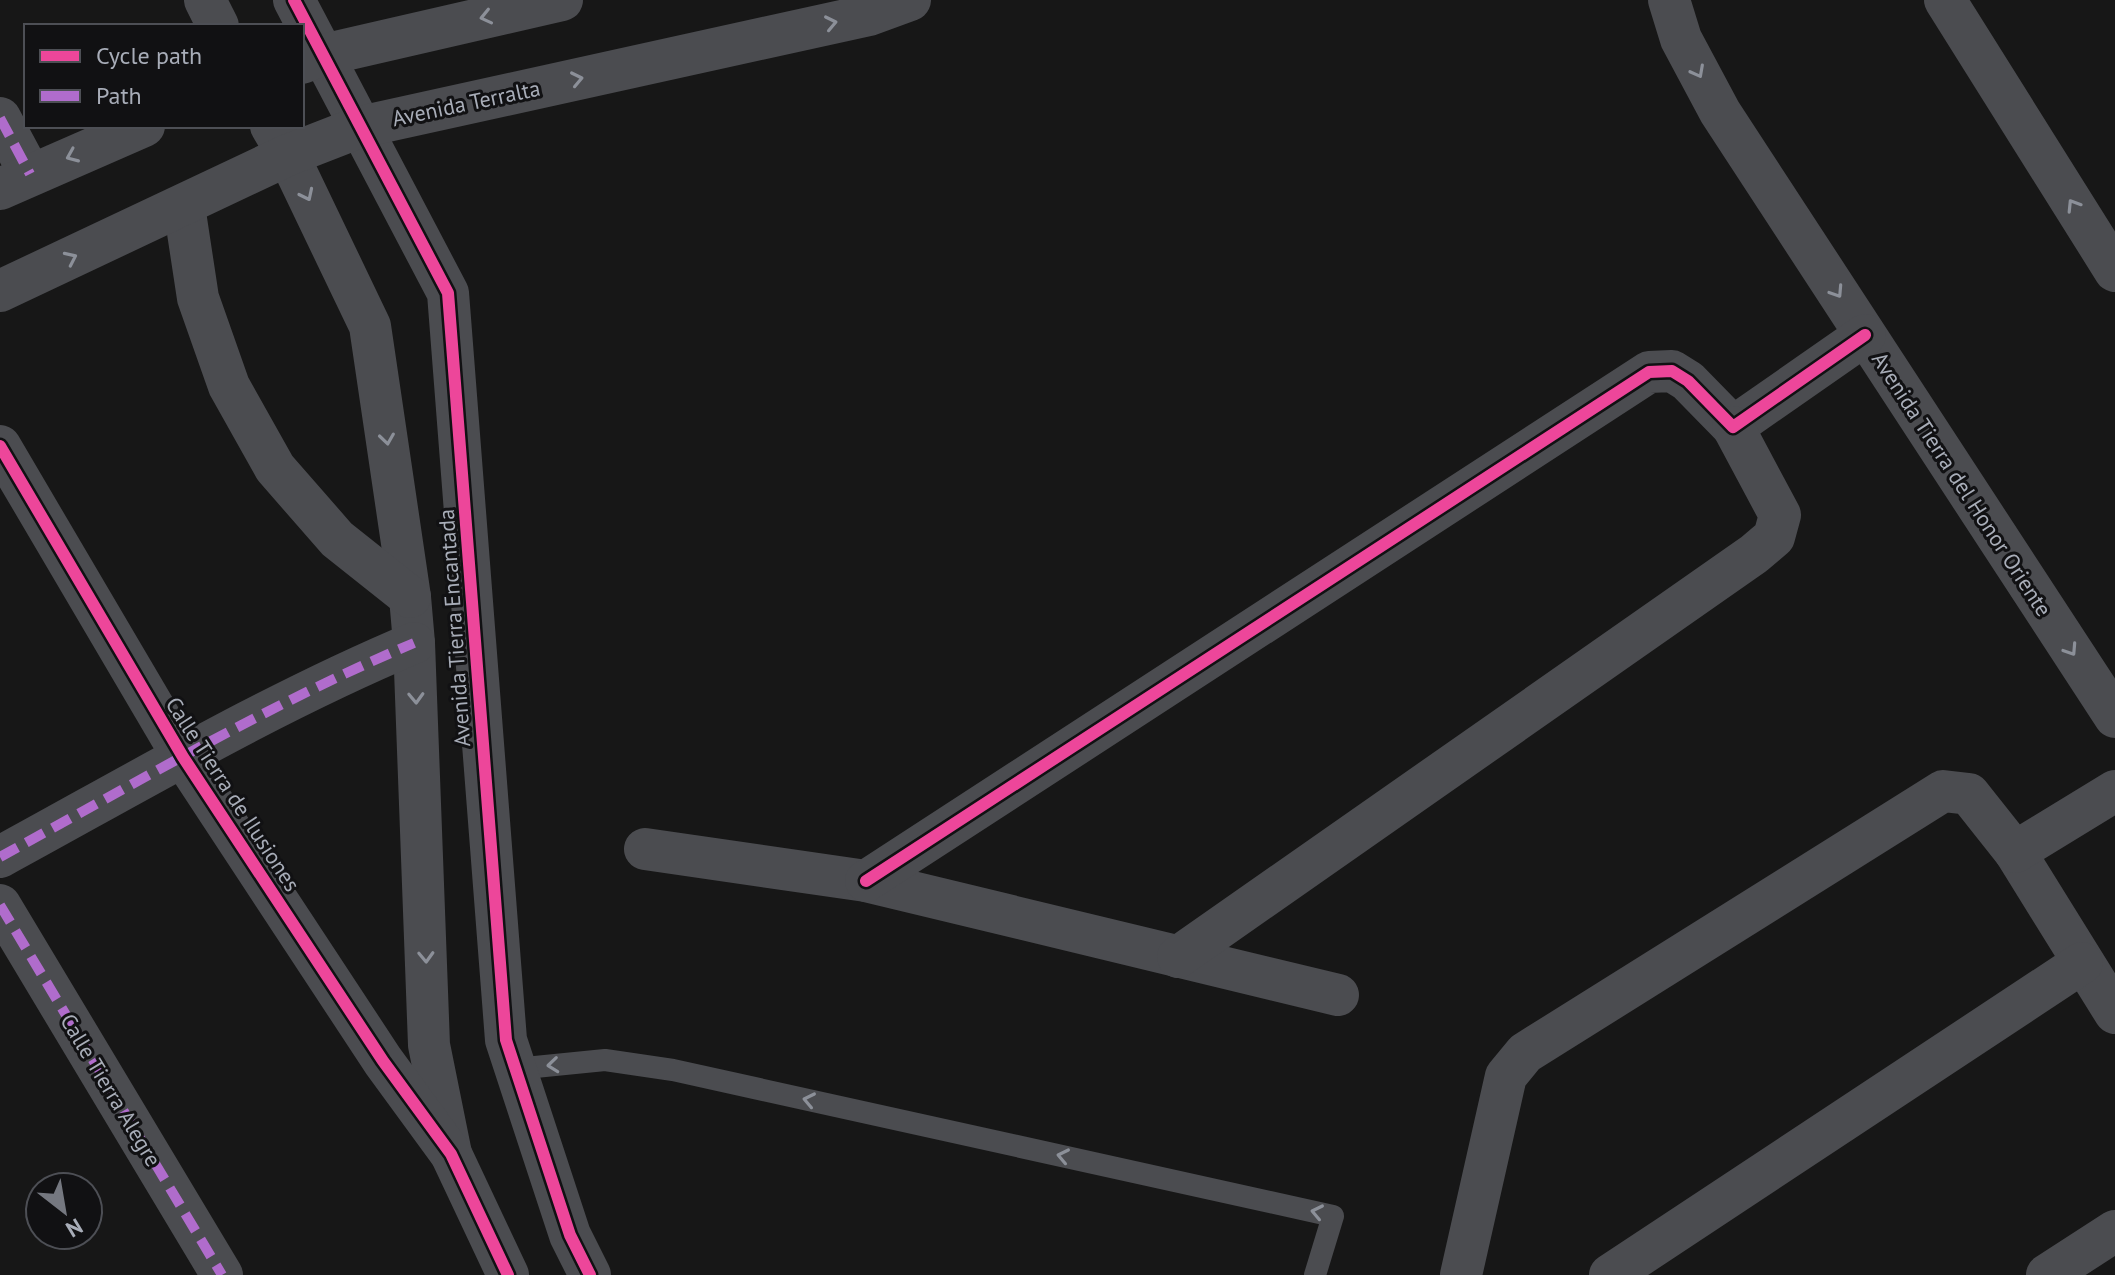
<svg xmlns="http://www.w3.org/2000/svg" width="2115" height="1275" viewBox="0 0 2115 1275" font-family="'PT Sans',sans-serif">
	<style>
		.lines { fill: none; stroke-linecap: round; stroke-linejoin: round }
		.lane { stroke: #4b4c50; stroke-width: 22 }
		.street { stroke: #4b4c50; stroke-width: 42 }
		.quiet { stroke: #b06ccc; stroke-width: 10; stroke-dasharray: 20 10; stroke-linecap: butt }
		.cycleway-casing { stroke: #111113; stroke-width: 17 }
		.cycleway { stroke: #ed469a; stroke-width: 12 }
		.oneway { stroke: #8c9099 }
		.labels { text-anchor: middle; stroke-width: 6; stroke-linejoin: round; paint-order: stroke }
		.street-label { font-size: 22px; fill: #a8adb8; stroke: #111113 }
	</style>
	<rect width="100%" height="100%" fill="#171717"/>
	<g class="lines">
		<polyline class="lane" points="515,1069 605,1060 673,1070 1333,1216 1315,1275"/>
		<g class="street">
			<polyline points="205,0 218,26"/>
			<polyline points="294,0 448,293 506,1040 570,1235 590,1275"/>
			<polyline points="1669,0 1681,39 1720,112 2115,717"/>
			<polyline points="1945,0 2115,271"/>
			<polyline points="302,63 323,55 562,0"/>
			<polyline points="0,118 30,174"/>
			<polyline points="271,126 288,155 370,326 410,597 414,643 429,1045 451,1154"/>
			<polyline points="0,189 144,126"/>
			<polyline points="184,206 198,298 229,386 275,468 337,539 410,597"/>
			<polyline points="0,291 288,155 360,127 869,15 910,0"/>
			<polyline points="0,446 183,757 383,1061 451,1154 508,1275"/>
			<polyline points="645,849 866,881 1338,995"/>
			<polyline points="2015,852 2115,1013"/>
			<path d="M 0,857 C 136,783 271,703 414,643"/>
			<polyline points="866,881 1649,372 1672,371 1688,381 1733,427 1865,335"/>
			<polyline points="0,905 222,1275"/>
			<polyline points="1178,957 1754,554 1774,537 1780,515 1733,427"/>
			<polyline points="1461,1275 1506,1076 1525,1053 1943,791 1969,794 2015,852 2115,791"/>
			<polyline points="1610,1275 2082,963"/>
			<polyline points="2047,1275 2115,1231"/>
		</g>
		<g class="quiet">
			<polyline points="0,118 30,174"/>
			<path d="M 0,857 C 136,783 271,703 414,643"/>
			<polyline points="0,905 222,1275"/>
		</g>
		<defs>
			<g id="cycleway">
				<polyline points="294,0 448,293 506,1040 570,1235 590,1275"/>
				<polyline points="0,446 183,757 383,1061 451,1154 508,1275"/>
				<polyline points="866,881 1649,372 1672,371 1688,381 1733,427 1865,335"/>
			</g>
		</defs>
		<use href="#cycleway" class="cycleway-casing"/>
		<use href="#cycleway" class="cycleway"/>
	</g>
	<defs><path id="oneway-chevron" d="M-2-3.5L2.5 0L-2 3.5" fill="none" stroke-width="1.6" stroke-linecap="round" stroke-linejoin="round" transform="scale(2)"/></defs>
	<g class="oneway">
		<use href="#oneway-chevron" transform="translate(486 17) rotate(167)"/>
		<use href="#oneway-chevron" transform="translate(831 23) rotate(-12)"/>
		<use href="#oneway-chevron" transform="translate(1698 72) rotate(62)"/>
		<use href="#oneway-chevron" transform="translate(577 79) rotate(-12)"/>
		<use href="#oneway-chevron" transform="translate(72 156) rotate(157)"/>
		<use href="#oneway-chevron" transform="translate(307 195) rotate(64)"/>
		<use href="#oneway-chevron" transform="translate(2073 205) rotate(-122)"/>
		<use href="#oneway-chevron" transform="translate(71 258) rotate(-25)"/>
		<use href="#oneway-chevron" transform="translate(1837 292) rotate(57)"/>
		<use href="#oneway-chevron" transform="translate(387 439) rotate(82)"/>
		<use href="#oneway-chevron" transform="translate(2071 650) rotate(57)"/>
		<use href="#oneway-chevron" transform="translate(416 698) rotate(88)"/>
		<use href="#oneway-chevron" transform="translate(426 957) rotate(88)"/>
		<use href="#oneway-chevron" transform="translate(553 1065) rotate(174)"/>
		<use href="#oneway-chevron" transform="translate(809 1100) rotate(-168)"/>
		<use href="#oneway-chevron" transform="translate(1063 1156) rotate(-168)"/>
		<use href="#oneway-chevron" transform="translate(1317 1212) rotate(-168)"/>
	</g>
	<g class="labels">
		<g class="street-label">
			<text transform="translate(466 103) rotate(-12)" y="8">Avenida Terralta</text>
			<text transform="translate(1962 484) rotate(57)" y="8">Avenida Tierra del Honor Oriente</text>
			<text transform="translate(454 628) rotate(-94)" y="8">Avenida Tierra Encantada</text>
			<text transform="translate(233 794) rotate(57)" y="8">Calle Tierra de Ilusiones</text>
			<text transform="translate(111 1090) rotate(59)" y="8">Calle Tierra Alegre</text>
		</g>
	</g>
	<rect x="24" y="24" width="280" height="104" fill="#111113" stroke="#4d4f55" stroke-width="2"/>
	<rect x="40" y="50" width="40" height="12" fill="#ed469a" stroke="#4d4f55" stroke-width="2"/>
	<text x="96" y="64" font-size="24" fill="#a8adb8">Cycle path</text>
	<rect x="40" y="90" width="40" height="12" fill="#b06ccc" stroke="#4d4f55" stroke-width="2"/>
	<text x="96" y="104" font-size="24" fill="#a8adb8">Path</text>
	<g transform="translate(64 1211) rotate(149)"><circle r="38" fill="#111113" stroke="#4d4f55" stroke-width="2"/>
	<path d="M0-6L14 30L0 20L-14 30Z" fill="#757880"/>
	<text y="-12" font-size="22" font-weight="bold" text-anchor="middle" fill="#a8adb8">N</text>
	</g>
</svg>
